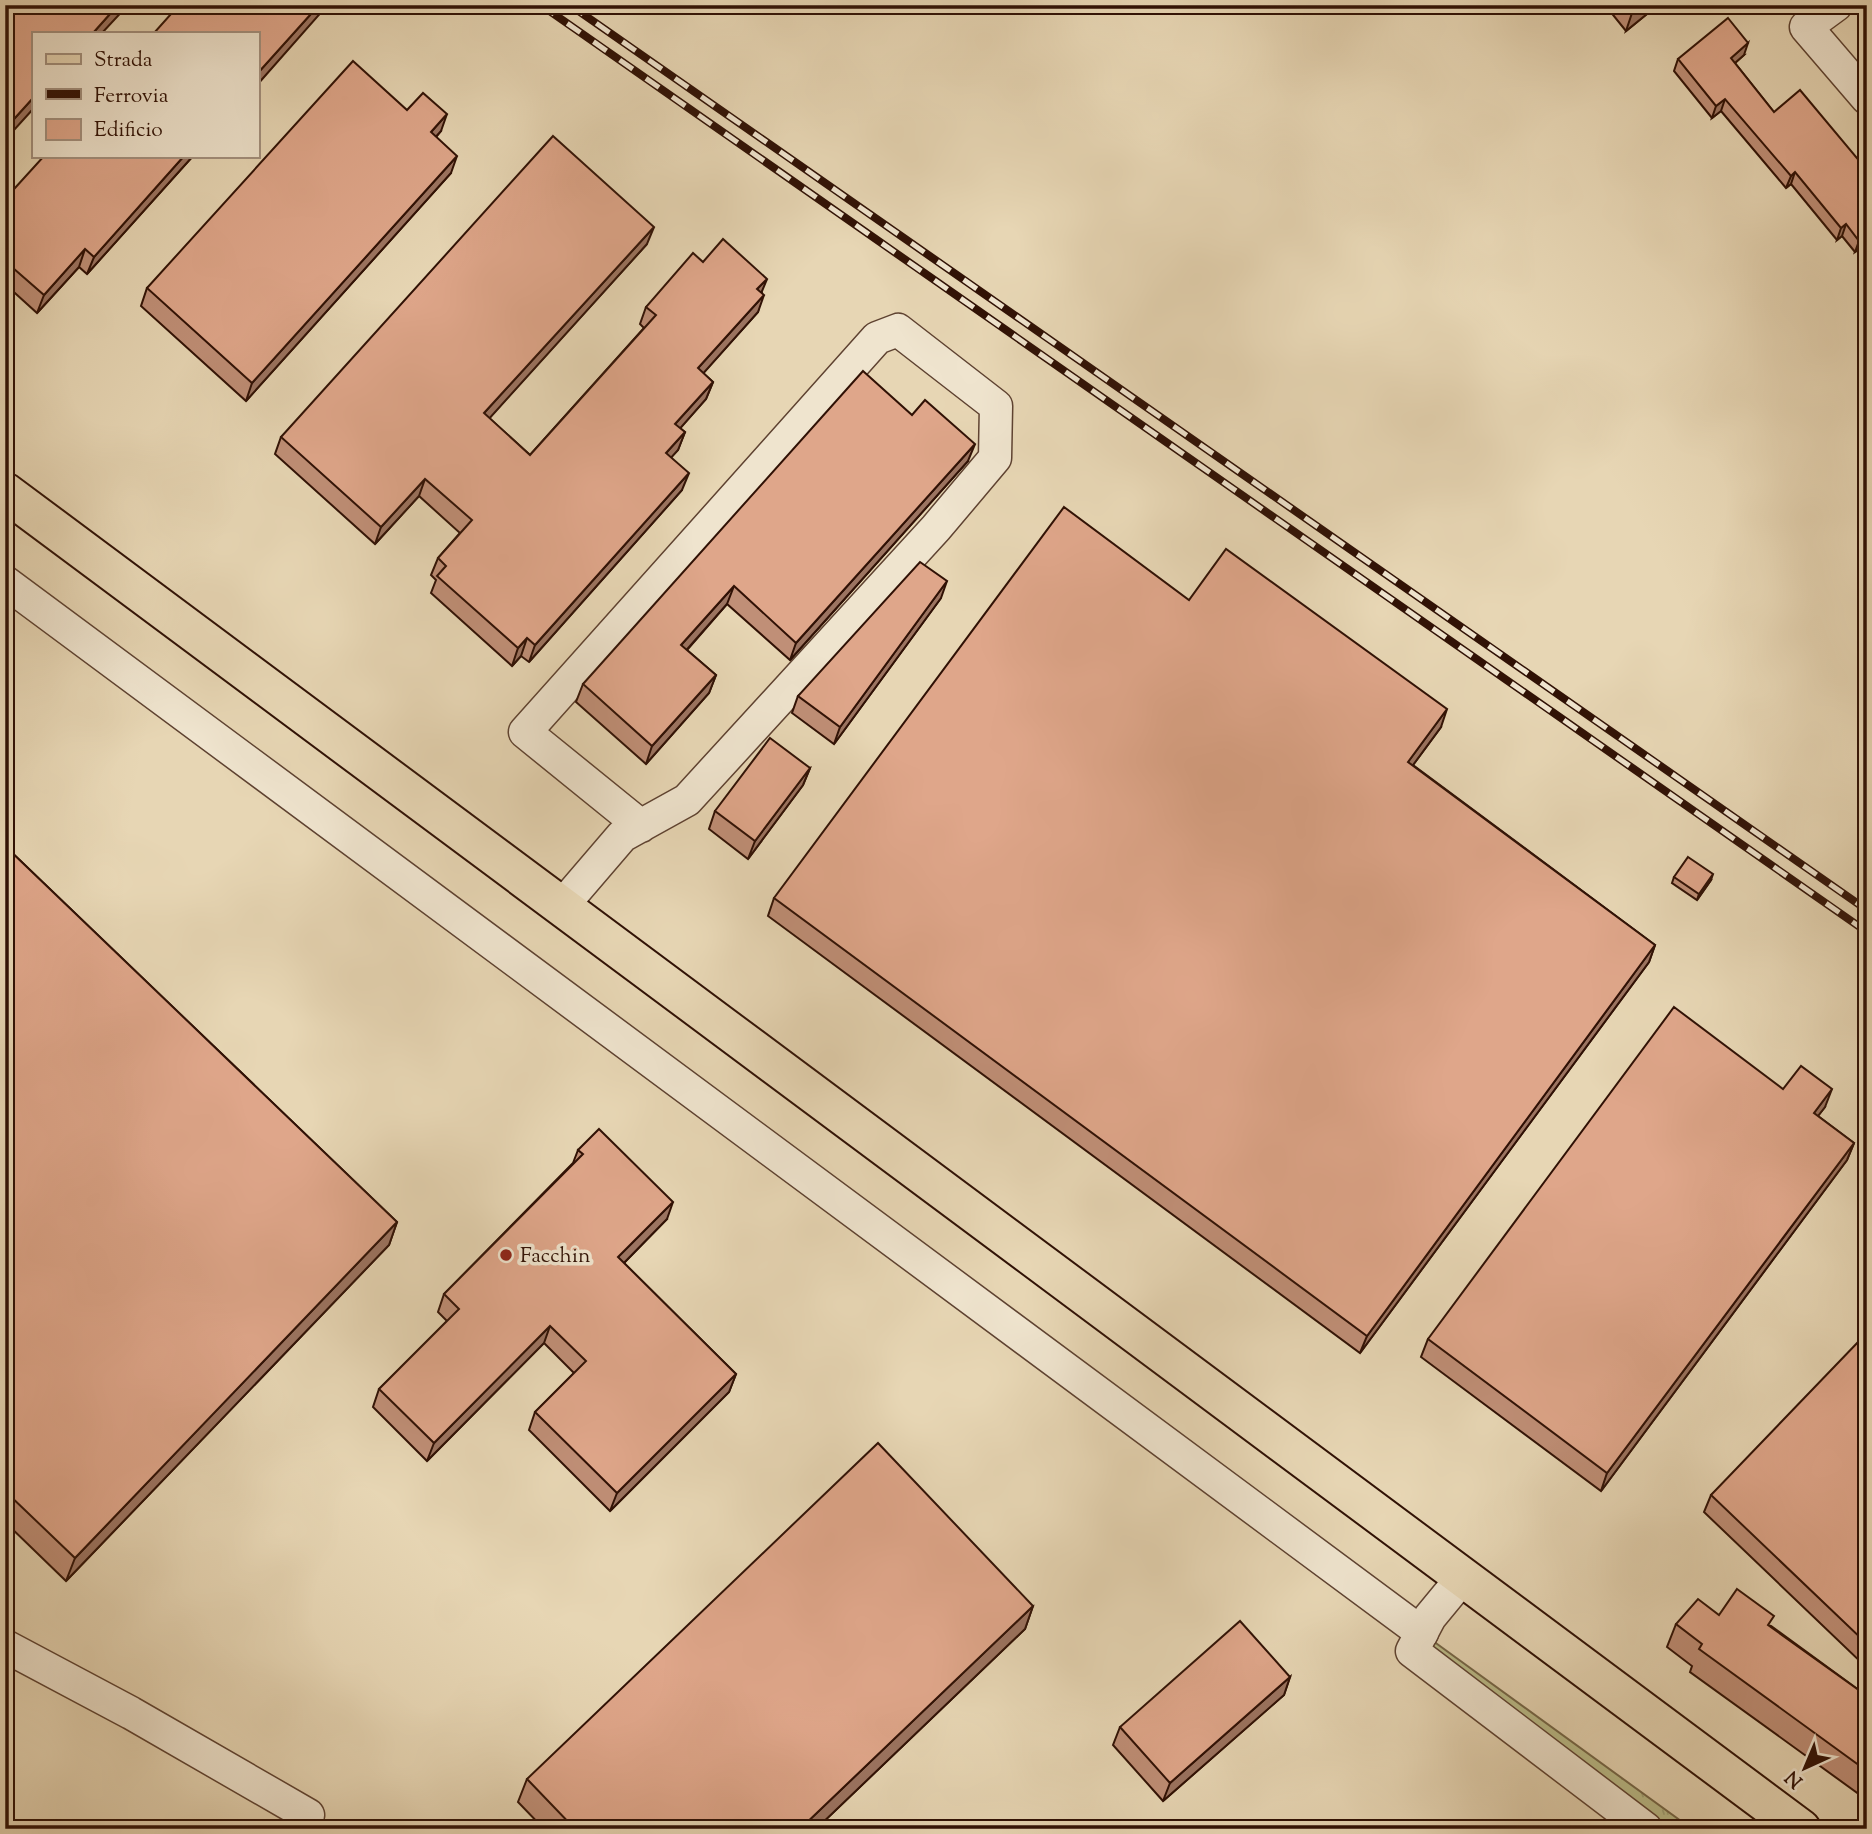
<svg xmlns="http://www.w3.org/2000/svg" width="1872" height="1834" viewBox="0 0 1872 1834" font-family="'Sorts Mill Goudy',serif">
	<style>
		.grass { fill: url(#grass-tufts); stroke: #756647; stroke-width: 2 }
		.lines { fill: none; stroke-linecap: round; stroke-linejoin: round }
		.minor-casing { stroke: #5e4231; stroke-width: 35 }
		.major-casing { stroke: #301105; stroke-width: 42 }
		.minor { stroke: #efe4ce; stroke-width: 32 }
		.major { stroke: #e7d6b4; stroke-width: 38 }
		.rail-casing { stroke: #301105; stroke-width: 8 }
		.rail { stroke: #efe4ce; stroke-width: 5; stroke-dasharray: 16; stroke-linecap: butt }
		.wall { fill: #c08f77; stroke: #301105; stroke-width: 2 }
		.shaded-wall { fill: #9c7461; stroke: #301105; stroke-width: 2 }
		.building { fill: #dfa68a; stroke: #301105; stroke-width: 2 }
		.poi-dot { fill: #8f2418; stroke: #efe4ce; stroke-width: 2.5 }
		.labels { text-anchor: middle; stroke-width: 7; stroke-linejoin: round; paint-order: stroke }
		.poi-label { font-size: 21px; fill: #301105; stroke: #efe4ce; text-anchor: start }
	</style>
	<defs>
		<pattern id="grass-tufts" width="24" height="20" patternUnits="userSpaceOnUse" patternTransform="scale(1.75)"><rect width="24" height="20" fill="#babc89"/><path d="M3 7l-1-3M5 7V3M7 7l1-3M15 17l-1-3M17 17v-4M19 17l1-3" fill="none" stroke="#a0a175"/></pattern>
	</defs>
	<rect width="100%" height="100%" fill="#e7d6b4"/>
	<filter id="stains"><feTurbulence type="fractalNoise" baseFrequency=".00286" numOctaves="4"/><feColorMatrix values="0 0 0 0 .2 0 0 0 0 .09 0 0 0 0 .02 0 0 0 .5 -.17"/></filter>
	<radialGradient id="worn" r=".72"><stop offset=".6" stop-color="#630" stop-opacity="0"/><stop offset="1" stop-color="#630" stop-opacity=".3"/></radialGradient>
	<polygon class="grass" points="1422,1633 1692,1829 1646,1829 1412,1651"/>
	<g class="lines">
		<defs>
			<g id="minor">
				<polyline points="1836,5 1806,27 1867,98"/>
				<polyline points="5,582 1422,1633"/>
				<polyline points="562,906 622,836 687,800 936,528 995,458 996,406 898,330 877,338 525,732 641,826"/>
				<polyline points="1463,1577 1430,1617 1412,1651 1646,1829"/>
				<polyline points="5,1646 131,1713 308,1815"/>
			</g>
			<polyline id="major" points="5,492 1801,1829"/>
		</defs>
		<use href="#minor" class="minor-casing"/>
		<use href="#major" class="major-casing"/>
		<use href="#minor" class="minor"/>
		<use href="#major" class="major"/>
		<defs>
			<g id="rail">
				<polyline points="541,5 1867,932"/>
				<polyline points="570,5 1867,910"/>
			</g>
		</defs>
		<use href="#rail" class="rail-casing"/>
		<use href="#rail" class="rail"/>
	</g>
	<g class="wall">
		<polygon points="1605,5 1658,5 1626,31"/>
		<polygon points="1744,55 1735,63 1774,112 1867,170 1867,243 1855,252 1842,236 1837,240 1791,184 1786,188 1721,111 1712,118 1674,71 1678,59"/>
		<polygon points="407,110 441,131 436,137 451,173 246,401 141,306 147,288"/>
		<polygon points="193,156 87,274 79,267 37,313 5,284 5,199"/>
		<polygon points="647,244 489,418 530,455 644,328 640,324 646,307 703,262 762,293 758,312 703,373 713,382 706,399 680,428 685,432 678,450 671,457 682,490 529,662 521,656 512,666 431,593 436,580 431,575 438,558 460,533 419,496 375,544 275,454 281,437"/>
		<polygon points="912,415 968,461 790,660 727,604 687,650 716,675 709,693 646,764 576,702 583,684"/>
		<polygon points="941,598 834,744 792,713 798,696"/>
		<polygon points="1189,600 1441,727 1413,765 1655,945 1649,962 1360,1353 768,916 774,898"/>
		<polygon points="810,768 803,785 748,859 709,829 715,811"/>
		<polygon points="5,846 397,1222 389,1245 66,1581 5,1522"/>
		<polygon points="1674,877 1711,880 1697,900 1672,883"/>
		<polygon points="1783,1089 1825,1107 1818,1116 1854,1143 1847,1160 1601,1491 1421,1357 1428,1339"/>
		<polygon points="578,1150 667,1219 624,1263 736,1374 729,1392 610,1511 529,1430 535,1412 574,1373 544,1343 427,1461 373,1407 379,1389 447,1321 438,1312 444,1294 573,1163"/>
		<polygon points="1867,1347 1867,1668 1704,1512 1711,1495"/>
		<polygon points="1033,1606 1025,1629 816,1829 544,1829 518,1802 527,1779"/>
		<polygon points="1719,1615 1771,1626 1867,1696 1867,1800 1690,1672 1692,1666 1667,1647 1676,1624"/>
		<polygon points="1290,1677 1284,1695 1163,1801 1113,1745 1120,1727"/>
	</g>
	<g class="shaded-wall">
		<polygon points="118,5 128,5 102,33 93,33"/>
		<polygon points="319,5 327,5 325,8 257,85 257,74"/>
		<polygon points="1642,5 1658,5 1626,31 1632,13"/>
		<polygon points="1748,43 1744,55 1727,70 1731,58"/>
		<polygon points="33,98 33,109 5,140 5,129"/>
		<polygon points="1725,99 1721,111 1712,118 1716,106"/>
		<polygon points="447,114 441,131 424,150 431,132"/>
		<polygon points="184,156 193,156 87,274 94,257"/>
		<polygon points="457,156 451,173 246,401 252,383"/>
		<polygon points="1795,172 1791,184 1786,188 1791,176"/>
		<polygon points="1846,224 1842,236 1837,240 1841,228"/>
		<polygon points="654,227 647,244 478,431 484,413"/>
		<polygon points="1867,234 1867,243 1855,252 1859,241"/>
		<polygon points="85,249 79,267 37,313 44,295"/>
		<polygon points="767,279 760,296 757,289"/>
		<polygon points="764,295 758,312 692,386 698,368"/>
		<polygon points="713,382 706,399 669,441 675,424"/>
		<polygon points="685,432 678,450 660,470 666,453"/>
		<polygon points="975,444 968,461 790,660 796,643"/>
		<polygon points="689,473 682,490 529,662 535,645"/>
		<polygon points="425,479 419,496 375,544 381,527"/>
		<polygon points="947,581 941,598 834,744 840,727"/>
		<polygon points="734,586 727,604 675,663 681,645"/>
		<polygon points="527,638 521,656 512,666 518,648"/>
		<polygon points="716,675 709,693 646,764 652,746"/>
		<polygon points="1447,709 1441,727 1402,780 1408,762"/>
		<polygon points="810,768 803,785 748,859 755,841"/>
		<polygon points="1713,874 1711,880 1697,900 1699,894"/>
		<polygon points="1655,945 1649,962 1360,1353 1367,1336"/>
		<polygon points="1832,1089 1825,1107 1807,1130 1814,1113"/>
		<polygon points="1854,1143 1847,1160 1601,1491 1607,1473"/>
		<polygon points="673,1202 667,1219 612,1275 618,1257"/>
		<polygon points="397,1222 389,1245 66,1581 75,1558"/>
		<polygon points="550,1326 544,1343 427,1461 434,1443"/>
		<polygon points="736,1374 729,1392 610,1511 617,1493"/>
		<polygon points="1033,1606 1025,1629 816,1829 800,1829"/>
		<polygon points="1290,1677 1284,1695 1163,1801 1170,1783"/>
	</g>
	<g class="building">
		<polygon points="5,5 118,5 93,33 33,33 33,98 5,129"/>
		<polygon points="179,5 319,5 257,74 257,33 154,33"/>
		<polygon points="1626,5 1642,5 1632,13"/>
		<polygon points="1728,18 1748,43 1731,58 1774,112 1800,90 1867,170 1867,234 1859,241 1846,224 1841,228 1795,172 1791,176 1725,99 1716,106 1678,59"/>
		<polygon points="353,61 407,110 423,93 447,114 431,132 457,156 252,383 147,288"/>
		<polygon points="553,136 654,227 484,413 530,455 656,315 646,307 693,253 703,262 723,239 767,279 757,289 764,295 698,368 713,382 675,424 685,432 666,453 689,473 535,645 527,638 518,648 437,576 446,566 438,558 472,520 425,479 381,527 281,437"/>
		<polygon points="44,156 184,156 94,257 85,249 44,295 5,261 5,199"/>
		<polygon points="863,371 912,415 925,400 975,444 796,643 734,586 681,645 716,675 652,746 583,684"/>
		<polygon points="1064,507 1189,600 1226,549 1447,709 1408,762 1655,945 1367,1336 774,898"/>
		<polygon points="920,562 947,581 840,727 798,696"/>
		<polygon points="770,738 810,768 755,841 715,811"/>
		<polygon points="5,846 397,1222 75,1558 5,1491"/>
		<polygon points="1688,857 1713,874 1699,894 1674,877"/>
		<polygon points="1674,1007 1783,1089 1801,1066 1832,1089 1814,1113 1854,1143 1607,1473 1428,1339"/>
		<polygon points="599,1129 673,1202 618,1257 736,1374 617,1493 535,1412 586,1361 550,1326 434,1443 379,1389 459,1309 444,1294 583,1154 578,1150"/>
		<polygon points="1860,1340 1867,1347 1867,1644 1711,1495"/>
		<polygon points="878,1443 1033,1606 800,1829 575,1829 527,1779"/>
		<polygon points="1737,1589 1774,1616 1768,1625 1867,1696 1867,1771 1699,1649 1702,1644 1676,1624 1698,1599 1719,1615"/>
		<polygon points="1240,1621 1290,1677 1170,1783 1120,1727"/>
	</g>
	<circle class="poi-dot" cx="506" cy="1255" r="7"/>
	<g class="labels">
		<g class="poi-label">
			<text x="520" y="1262">Facchin</text>
		</g>
	</g>
	<rect width="1872" height="1834" fill="none" stroke="#e7d6b4" stroke-width="28"/>
	<rect x="7" y="7" width="1858" height="1820" fill="none" stroke="#301105" stroke-width="3.5"/>
	<rect x="14" y="14" width="1844" height="1806" fill="none" stroke="#301105" stroke-width="2"/>
	<rect x="32" y="32" width="228" height="126" fill="#efe4ce" stroke="#a3907e" stroke-width="2"/>
	<rect x="46" y="54" width="35" height="10" fill="#e7d6b4" stroke="#a3907e" stroke-width="2"/>
	<text x="94" y="66" font-size="21" fill="#301105">Strada</text>
	<rect x="46" y="89" width="35" height="10" fill="#301105" stroke="#a3907e" stroke-width="2"/>
	<text x="94" y="102" font-size="21" fill="#301105">Ferrovia</text>
	<rect x="46" y="119" width="35" height="21" fill="#dfa68a" stroke="#a3907e" stroke-width="2"/>
	<text x="94" y="136" font-size="21" fill="#301105">Edificio</text>
	<g transform="translate(1805 1768) rotate(224)" stroke="#efe4ce" stroke-width="5" paint-order="stroke">
	<path d="M0-5L12 26L0 18L-12 26Z" fill="#301105"/>
	<text y="-10" font-size="19" font-weight="bold" text-anchor="middle" fill="#301105">N</text>
	</g>
	<rect width="100%" height="100%" filter="url(#stains)"/>
	<rect width="100%" height="100%" fill="url(#worn)"/>
</svg>
